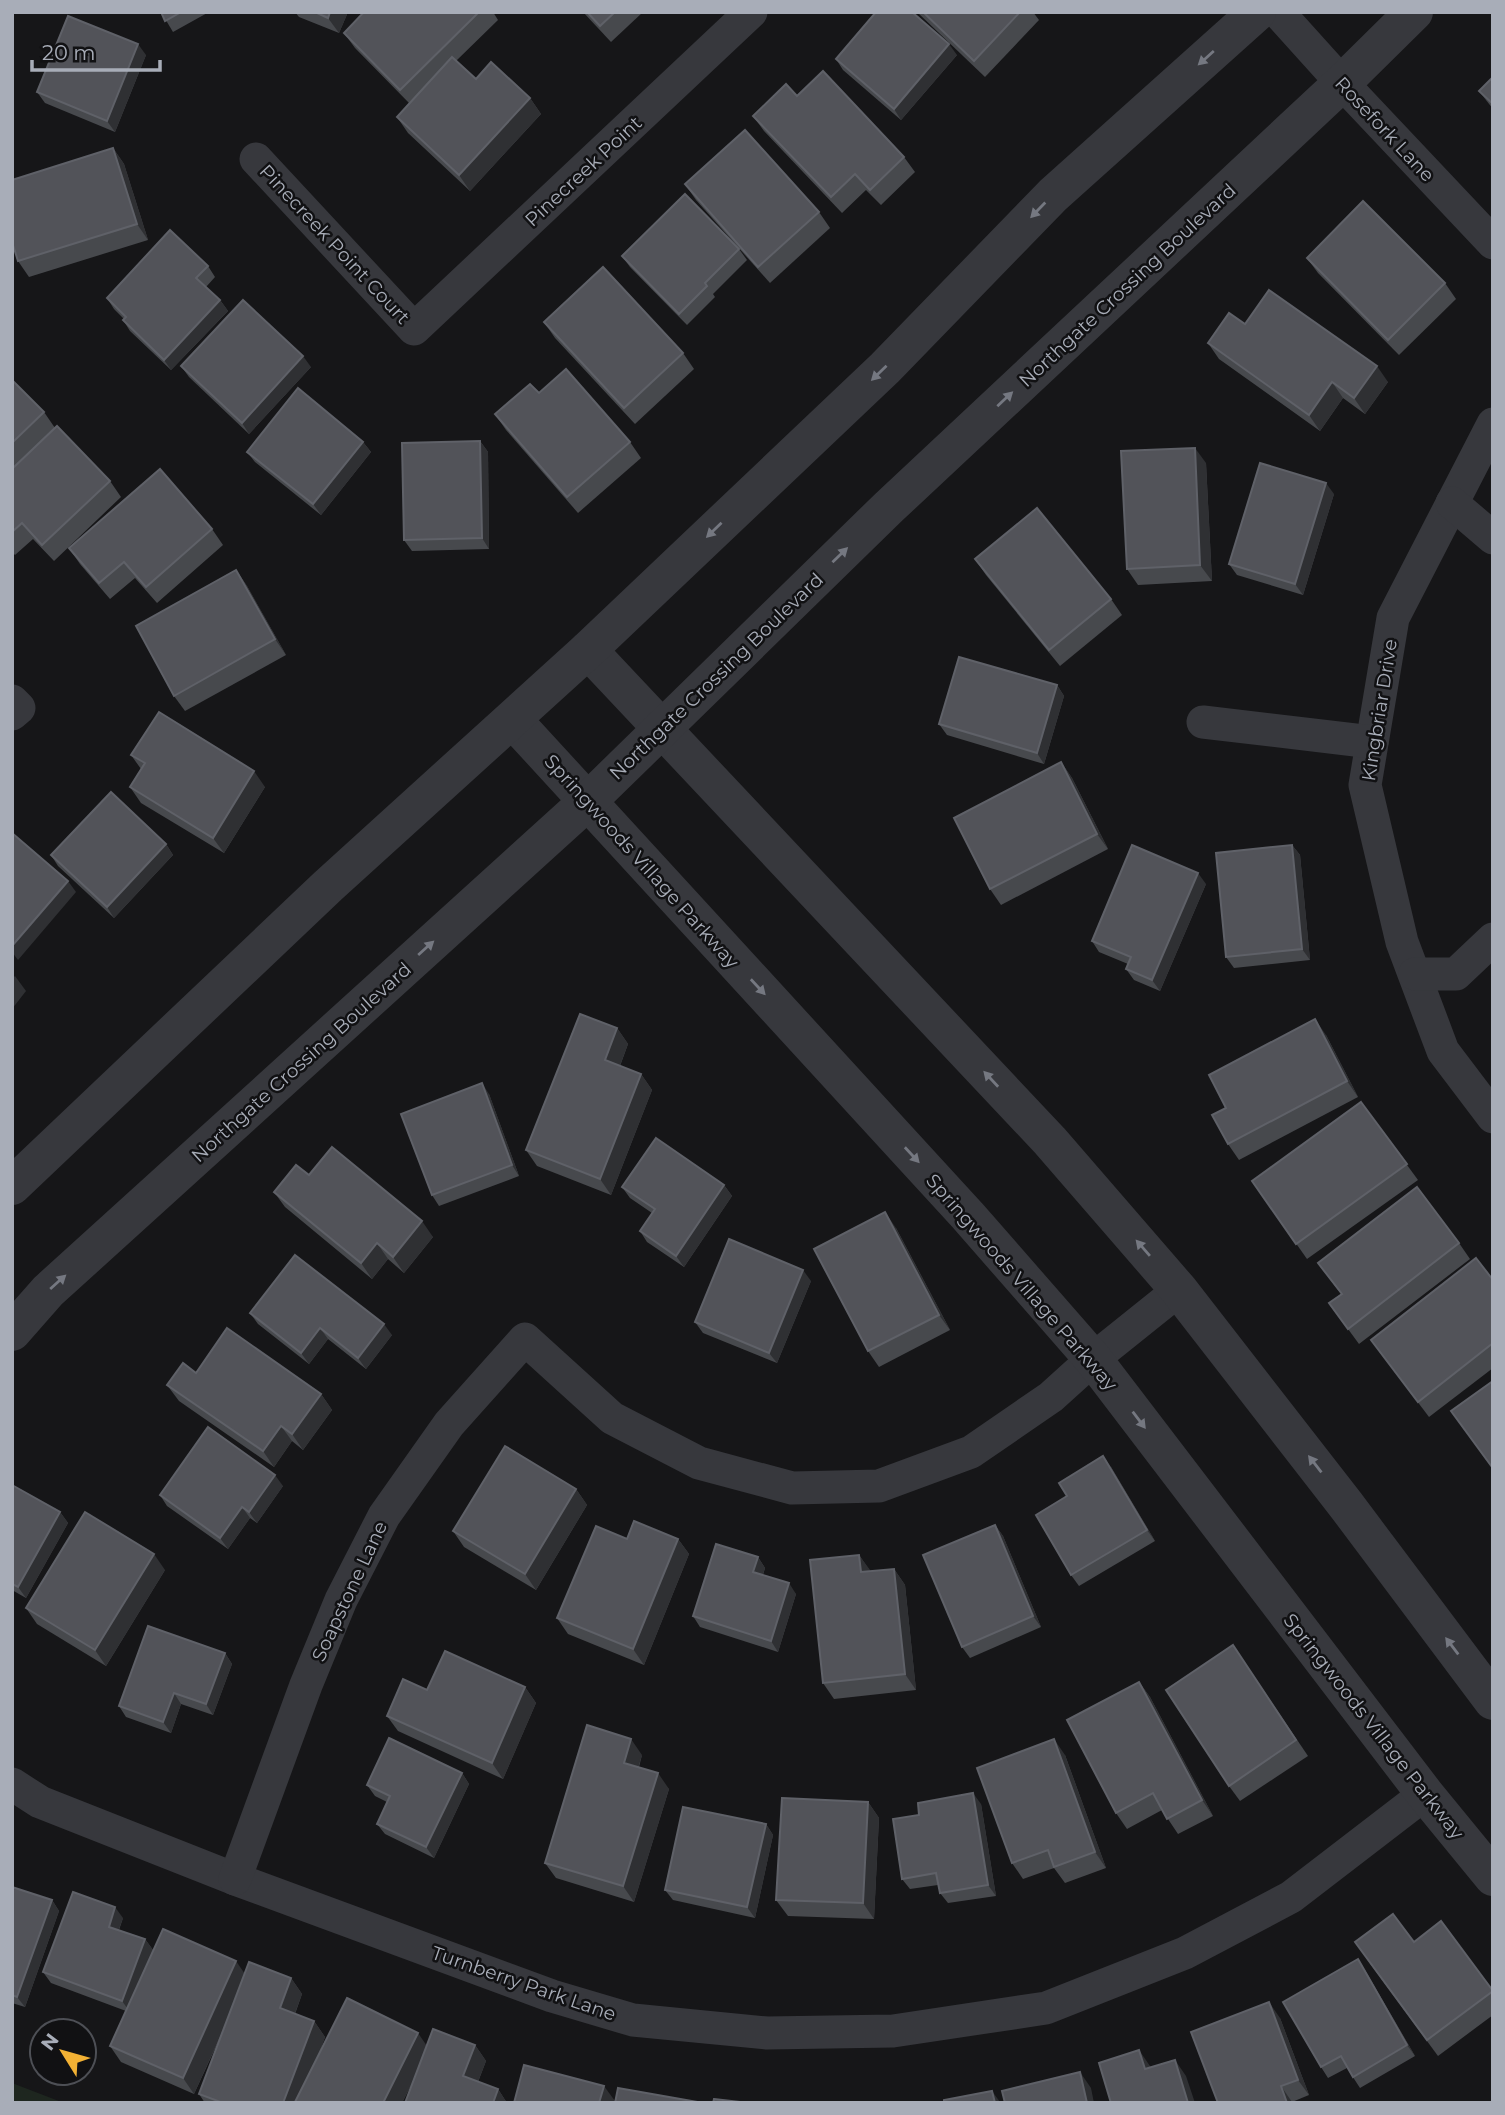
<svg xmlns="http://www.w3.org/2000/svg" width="1505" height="2115" viewBox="0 0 1505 2115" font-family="Montserrat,sans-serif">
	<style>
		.green { fill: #1e261f }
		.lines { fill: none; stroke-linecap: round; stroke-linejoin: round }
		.minor { stroke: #37383d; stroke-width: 33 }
		.tertiary { stroke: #37383d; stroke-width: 38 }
		.wall { fill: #47494d }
		.shaded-wall { fill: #2f3033 }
		.building { fill: #525359; stroke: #5f6168; stroke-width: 2 }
		.oneway { fill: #757881 }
		.labels { text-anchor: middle; stroke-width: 5; stroke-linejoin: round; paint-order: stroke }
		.street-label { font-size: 19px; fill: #a8adb8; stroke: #111113 }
	</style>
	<rect width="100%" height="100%" fill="#161618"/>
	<polygon class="green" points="12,2083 64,2103 12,2103"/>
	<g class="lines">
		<g class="minor">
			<polyline points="1278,12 1342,83 1493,243"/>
			<polyline points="256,159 414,329 751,12"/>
			<polyline points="1493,424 1393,618 1365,785 1402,942 1443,1051 1493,1117"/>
			<polyline points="1452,503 1493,538"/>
			<polyline points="12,701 19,708 12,714"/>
			<polyline points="1203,722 1372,742"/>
			<polyline points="1415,974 1456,974 1493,939"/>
			<polyline points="12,1784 40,1802 235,1879 552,1996 633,2020 767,2033 893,2031 1046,2008 1185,1953 1291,1897 1425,1794"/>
			<polyline points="235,1879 306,1685 341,1600 384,1516 449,1424 525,1339 612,1418 699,1463 792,1488 879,1486 971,1452 1051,1397 1093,1359 1179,1290"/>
		</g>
		<g class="tertiary">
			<polyline points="588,650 1050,1141 1179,1290 1346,1505 1493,1701"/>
			<polyline points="513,720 968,1216 1093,1359 1425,1794 1493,1877"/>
			<polyline points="12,1186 328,886 588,650 885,368 1053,195 1257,12"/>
			<polyline points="12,1332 48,1291 587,802 889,507 1342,83 1414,12"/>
		</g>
	</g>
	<g class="wall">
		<polygon points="161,12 209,12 173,32"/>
		<polygon points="295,12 348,12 339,33 299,17"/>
		<polygon points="364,12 493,12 498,20 456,61 476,79 530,98 541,114 470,191 408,133 397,117 409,103 355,48 344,33"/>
		<polygon points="583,12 643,12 611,42"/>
		<polygon points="917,12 1033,12 1039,20 985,77"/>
		<polygon points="146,55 115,132 45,103 37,92"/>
		<polygon points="957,55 901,120 843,70 836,59"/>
		<polygon points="1493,77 1493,109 1479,91"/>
		<polygon points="797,96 904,157 915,172 881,205 866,190 842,213 764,131 753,116"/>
		<polygon points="113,148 124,164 148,240 29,277 18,261"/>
		<polygon points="685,184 819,212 830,228 770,283 696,200"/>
		<polygon points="739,249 747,260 713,294 715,297 687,325 630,267 622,256"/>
		<polygon points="1307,258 1445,283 1456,299 1399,355 1318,273"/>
		<polygon points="208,266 215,277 206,287 220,300 228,311 171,370 130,331 123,320 124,319 114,309 107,298"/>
		<polygon points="544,322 683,353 694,369 635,424 555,338"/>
		<polygon points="1245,324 1388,382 1365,414 1343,398 1320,431 1219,359 1208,343"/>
		<polygon points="181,366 311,367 249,434 189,377"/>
		<polygon points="12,380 44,412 55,428 110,481 121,497 54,561 33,539 15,555 12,552"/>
		<polygon points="539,393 630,442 641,458 578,513 506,430 495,414"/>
		<polygon points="480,441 488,452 489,549 412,551 404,540"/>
		<polygon points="363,442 371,452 321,515 255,462 247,452"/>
		<polygon points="1206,463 1212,581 1138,585 1127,569"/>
		<polygon points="1334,494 1303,595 1237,575 1229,564"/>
		<polygon points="212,529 223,545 157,603 135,578 110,599 80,564 69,548"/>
		<polygon points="975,559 1111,599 1122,615 1060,666 986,575"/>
		<polygon points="236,570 247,586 286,655 185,711 174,696"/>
		<polygon points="1057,685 1064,696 1044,764 947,735 939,724"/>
		<polygon points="131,755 265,787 224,853 141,803 130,787 141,769"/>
		<polygon points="1061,762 1072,778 1108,849 1001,905 990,889"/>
		<polygon points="166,844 173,855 114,918 58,866 51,855"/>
		<polygon points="1292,845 1300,855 1310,960 1234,968 1226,957"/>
		<polygon points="1206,884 1160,991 1134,980 1126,969 1128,964 1099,952 1092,941"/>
		<polygon points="617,1028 628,1044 620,1066 641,1074 652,1090 611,1195 537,1166 526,1150"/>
		<polygon points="1326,1035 1358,1097 1239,1160 1228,1144 1226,1108"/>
		<polygon points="489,1094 519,1176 439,1206 432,1195"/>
		<polygon points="1361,1102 1418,1180 1307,1259 1252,1181"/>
		<polygon points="309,1175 433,1237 404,1273 388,1259 372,1279 285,1207 274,1192"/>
		<polygon points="724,1185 732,1196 684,1267 647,1242 640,1231 652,1213 630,1198 622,1187"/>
		<polygon points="896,1228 950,1330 879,1367 868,1351"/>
		<polygon points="1459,1243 1470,1259 1359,1344 1329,1303 1341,1294 1318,1263"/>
		<polygon points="1493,1280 1493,1368 1429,1417 1371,1340"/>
		<polygon points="811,1281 777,1363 703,1333 695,1322"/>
		<polygon points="250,1313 392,1335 366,1369 328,1339 309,1364 258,1324"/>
		<polygon points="196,1373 321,1394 332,1410 303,1450 292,1441 274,1467 179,1401 167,1385"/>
		<polygon points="1111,1467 1155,1541 1079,1586 1071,1575 1067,1496"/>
		<polygon points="12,1485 60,1512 68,1523 26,1598 12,1590"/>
		<polygon points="283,1486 257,1523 250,1518 228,1549 167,1506 160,1495"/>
		<polygon points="576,1489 587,1505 536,1590 464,1547 453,1531"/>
		<polygon points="995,1525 1003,1536 1041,1627 970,1658 962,1647"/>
		<polygon points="627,1539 678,1539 689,1554 644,1665 568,1634 557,1618"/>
		<polygon points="859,1555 870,1571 894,1569 905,1585 916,1690 834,1699 823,1683"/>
		<polygon points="758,1557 765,1568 763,1575 796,1594 778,1652 700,1627 693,1616"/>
		<polygon points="165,1570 106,1666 37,1624 26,1608"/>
		<polygon points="1233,1645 1308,1756 1240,1801 1229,1786"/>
		<polygon points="225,1653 232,1664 213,1715 181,1704 171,1733 126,1717 119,1706"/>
		<polygon points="1139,1682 1150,1697 1213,1816 1178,1834 1162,1810 1127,1829 1116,1813"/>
		<polygon points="525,1687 536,1703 503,1779 398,1731 387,1716 427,1690"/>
		<polygon points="642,1755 639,1767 669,1789 634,1902 556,1878 545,1863"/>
		<polygon points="1065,1755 1106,1868 1065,1883 1054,1868 1023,1879 1012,1863"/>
		<polygon points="462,1773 469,1784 434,1858 385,1834 377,1824 387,1802 375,1796 367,1785"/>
		<polygon points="868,1802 879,1818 874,1919 788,1916 776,1900"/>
		<polygon points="981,1804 996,1896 948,1903 940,1893 938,1885 910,1889 902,1879"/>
		<polygon points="766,1824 773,1835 755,1918 673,1900 665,1890"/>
		<polygon points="12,1887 52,1900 59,1911 25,2007 12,2003"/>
		<polygon points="123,1918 119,1930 145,1939 153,1950 148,1964 291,1978 302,1994 295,2014 314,2021 325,2037 316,2061 427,2046 475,2045 486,2061 478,2082 498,2089 507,2103 405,2103 413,2081 402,2103 205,2103 199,2094 225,2027 194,2094 121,2062 110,2046 126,2011 51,1983 43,1972"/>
		<polygon points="1414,1942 1493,1992 1493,2015 1438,2056 1366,1958"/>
		<polygon points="1365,1970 1415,2056 1360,2088 1347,2068 1328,2078 1321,2067"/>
		<polygon points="1280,2018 1309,2095 1292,2102 1191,2032"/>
	</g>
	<g class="shaded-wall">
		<polygon points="330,12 348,12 339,33 328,18"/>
		<polygon points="138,44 146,55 115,132 107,121"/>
		<polygon points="949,44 957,55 901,120 894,109"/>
		<polygon points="530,98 541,114 470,191 459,175"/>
		<polygon points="113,148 124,164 148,240 137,224"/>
		<polygon points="220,300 228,311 171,370 164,360"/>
		<polygon points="303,356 311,367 249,434 242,423"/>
		<polygon points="1377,366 1388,382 1365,414 1354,398"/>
		<polygon points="1332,382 1343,398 1320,431 1309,415"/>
		<polygon points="480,441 488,452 489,549 482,538"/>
		<polygon points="363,442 371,452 321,515 313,504"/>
		<polygon points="1195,448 1206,463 1212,581 1200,565"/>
		<polygon points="1326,483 1334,494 1303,595 1295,584"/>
		<polygon points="236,570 247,586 286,655 275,639"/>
		<polygon points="1057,685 1064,696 1044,764 1037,753"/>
		<polygon points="1061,762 1072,778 1108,849 1097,834"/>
		<polygon points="254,771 265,787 224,853 213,838"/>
		<polygon points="166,844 173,855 114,918 107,907"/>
		<polygon points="1292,845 1300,855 1310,960 1302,949"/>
		<polygon points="1198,873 1206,884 1160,991 1152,980"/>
		<polygon points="68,881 76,892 18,960 12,952 12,946"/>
		<polygon points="15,976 26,991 12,1009 12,979"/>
		<polygon points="1315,1019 1326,1035 1358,1097 1347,1081"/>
		<polygon points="617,1028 628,1044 616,1076 605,1060"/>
		<polygon points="641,1074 652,1090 611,1195 600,1179"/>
		<polygon points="482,1083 489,1094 519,1176 512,1165"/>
		<polygon points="724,1185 732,1196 684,1267 676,1256"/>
		<polygon points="885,1212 896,1228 950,1330 939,1315"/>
		<polygon points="422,1221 433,1237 404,1273 393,1257"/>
		<polygon points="377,1243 388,1259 372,1279 361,1263"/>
		<polygon points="803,1270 811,1281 777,1363 769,1353"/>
		<polygon points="384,1324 392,1335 366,1369 358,1358"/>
		<polygon points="320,1328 328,1339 309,1364 301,1353"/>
		<polygon points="321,1394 332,1410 303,1450 292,1434"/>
		<polygon points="281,1426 292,1441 274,1467 263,1451"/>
		<polygon points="1103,1456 1111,1467 1155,1541 1147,1530"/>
		<polygon points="275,1475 283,1486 257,1523 249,1512"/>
		<polygon points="576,1489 587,1505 536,1590 525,1574"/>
		<polygon points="242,1507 250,1518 228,1549 220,1538"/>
		<polygon points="60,1512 68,1523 26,1598 18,1587"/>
		<polygon points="995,1525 1003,1536 1041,1627 1033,1616"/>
		<polygon points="678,1539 689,1554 644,1665 633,1649"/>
		<polygon points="154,1554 165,1570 106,1666 95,1650"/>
		<polygon points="859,1555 870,1570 872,1588 861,1572"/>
		<polygon points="758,1557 765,1568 760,1583 753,1572"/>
		<polygon points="894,1569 905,1585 916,1690 905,1674"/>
		<polygon points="789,1583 796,1594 778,1652 771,1641"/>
		<polygon points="225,1653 232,1664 213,1715 206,1704"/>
		<polygon points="1139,1682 1150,1697 1213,1816 1202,1800"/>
		<polygon points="525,1687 536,1703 503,1779 492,1763"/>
		<polygon points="174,1693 181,1704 171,1733 163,1722"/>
		<polygon points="631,1739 642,1755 635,1778 624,1763"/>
		<polygon points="1054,1739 1065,1755 1106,1868 1095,1852"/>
		<polygon points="462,1773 469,1784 434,1858 426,1847"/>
		<polygon points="658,1773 669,1789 634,1902 623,1886"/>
		<polygon points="973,1793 981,1804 996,1896 988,1885"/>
		<polygon points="868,1802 879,1818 874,1919 863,1903"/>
		<polygon points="766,1824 773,1835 755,1918 747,1907"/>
		<polygon points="52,1900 59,1911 25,2007 17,1997"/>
		<polygon points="115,1907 123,1918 116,1937 109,1927"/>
		<polygon points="145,1939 153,1950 130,2012 122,2001"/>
		<polygon points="1358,1959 1365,1970 1415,2056 1407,2045"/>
		<polygon points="236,1961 247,1977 194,2094 183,2078"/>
		<polygon points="291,1978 302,1994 291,2024 280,2008"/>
		<polygon points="1269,2002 1280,2018 1309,2095 1298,2080"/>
		<polygon points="314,2021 325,2037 300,2103 295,2102 296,2103 283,2103"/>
		<polygon points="418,2033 429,2049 402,2103 383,2103"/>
		<polygon points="475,2045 486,2061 474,2092 463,2076"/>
		<polygon points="1139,2050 1150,2066 1156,2085 1145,2069"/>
		<polygon points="1175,2060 1186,2076 1195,2103 1188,2103"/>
		<polygon points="1080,2072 1091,2088 1094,2103 1087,2103"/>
		<polygon points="604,2086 615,2101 614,2103 599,2103"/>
		<polygon points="1281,2086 1292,2102 1292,2103 1287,2103"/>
		<polygon points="498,2089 507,2103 493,2103"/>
		<polygon points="992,2091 1000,2102 1000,2103 995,2103"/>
	</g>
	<g class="building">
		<polygon points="161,12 181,12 165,21"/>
		<polygon points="315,12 330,12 328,18"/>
		<polygon points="364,12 479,12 400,90 344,33"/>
		<polygon points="587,12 615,12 600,26"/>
		<polygon points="876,12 912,12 949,44 894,109 836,59"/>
		<polygon points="923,12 1020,12 974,61"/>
		<polygon points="68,16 138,44 107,121 37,92"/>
		<polygon points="452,57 476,79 491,62 530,98 459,175 397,117"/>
		<polygon points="823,71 904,157 870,190 855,174 831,197 753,116 786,84 797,96"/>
		<polygon points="1493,77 1493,104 1479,91"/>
		<polygon points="745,130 819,212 758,267 685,184"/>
		<polygon points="113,148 137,224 18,261 12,242 12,180"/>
		<polygon points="685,194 739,249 705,283 707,286 679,314 622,256"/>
		<polygon points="1363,201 1445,283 1388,340 1307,258"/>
		<polygon points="170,230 208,266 196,278 220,300 164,360 123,320 126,317 107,298"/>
		<polygon points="603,267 683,353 624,408 544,322"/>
		<polygon points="1269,290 1377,366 1354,398 1332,382 1309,415 1208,343 1229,313 1245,324"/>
		<polygon points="243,300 303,356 242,423 181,366"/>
		<polygon points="566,369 630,442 567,497 495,414 530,384 539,393"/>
		<polygon points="12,380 44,412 12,443"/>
		<polygon points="298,388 363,442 313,504 247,452"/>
		<polygon points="57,426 110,481 42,545 22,523 12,532 12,469"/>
		<polygon points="480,441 482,538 404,540 402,443"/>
		<polygon points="1195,448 1200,565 1127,569 1121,451"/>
		<polygon points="1260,463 1326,483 1295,584 1229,564"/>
		<polygon points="160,469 212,529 146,587 124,562 99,583 69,548"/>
		<polygon points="1037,508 1111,599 1049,650 975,559"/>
		<polygon points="236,570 275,639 174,696 136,626"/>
		<polygon points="959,657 1057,685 1037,753 939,724"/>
		<polygon points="159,712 254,771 213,838 130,787 145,763 131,755"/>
		<polygon points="1061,762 1097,834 990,889 954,818"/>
		<polygon points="111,792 166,844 107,907 51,855"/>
		<polygon points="12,833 68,881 12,946"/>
		<polygon points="1132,845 1198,873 1152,980 1126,969 1131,957 1092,941"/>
		<polygon points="1292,845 1302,949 1226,957 1216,853"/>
		<polygon points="580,1014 617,1028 605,1060 641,1074 600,1179 526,1150"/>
		<polygon points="1315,1019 1347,1081 1228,1144 1212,1115 1226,1108 1209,1075"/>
		<polygon points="482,1083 512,1165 432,1195 401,1114"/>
		<polygon points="1361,1102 1407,1164 1296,1244 1252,1181"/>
		<polygon points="656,1138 724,1185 676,1256 640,1231 655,1209 622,1187"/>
		<polygon points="332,1147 422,1221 393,1257 377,1243 361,1263 274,1192 296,1165 309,1175"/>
		<polygon points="1417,1187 1459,1243 1348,1329 1329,1303 1342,1294 1318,1263"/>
		<polygon points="885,1212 939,1315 868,1351 814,1249"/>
		<polygon points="729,1239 803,1270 769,1353 695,1322"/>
		<polygon points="295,1255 384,1324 358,1358 320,1328 301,1353 250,1313"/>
		<polygon points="1476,1258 1493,1280 1493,1343 1418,1402 1371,1340"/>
		<polygon points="227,1328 321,1394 292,1434 281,1426 263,1451 167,1385 183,1363 196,1373"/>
		<polygon points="1493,1381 1493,1466 1492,1467 1451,1411"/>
		<polygon points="208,1427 275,1475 249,1512 242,1507 220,1538 160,1495"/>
		<polygon points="505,1446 576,1489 525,1574 453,1531"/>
		<polygon points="1103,1456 1147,1530 1071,1575 1036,1515 1067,1496 1059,1483"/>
		<polygon points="12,1485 60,1512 18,1587 12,1584"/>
		<polygon points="85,1512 154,1554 95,1650 26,1608"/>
		<polygon points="634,1521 678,1539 633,1649 557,1618 596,1526 627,1539"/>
		<polygon points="995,1525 1033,1616 962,1647 923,1555"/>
		<polygon points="716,1544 758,1557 753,1572 789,1583 771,1641 693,1616"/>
		<polygon points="859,1555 861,1572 894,1569 905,1674 823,1683 810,1560"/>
		<polygon points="148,1626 225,1653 206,1704 174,1693 163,1722 119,1706"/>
		<polygon points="1233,1645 1296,1740 1229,1786 1166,1690"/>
		<polygon points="445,1651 525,1687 492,1763 387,1716 403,1679 427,1690"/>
		<polygon points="1139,1682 1202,1800 1167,1819 1153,1793 1116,1813 1067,1720"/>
		<polygon points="587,1725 631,1739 624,1763 658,1773 623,1886 545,1863"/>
		<polygon points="389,1738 462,1773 426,1847 377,1824 390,1796 367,1785"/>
		<polygon points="1054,1739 1095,1852 1054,1867 1048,1850 1012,1863 977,1768"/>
		<polygon points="973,1793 988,1885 940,1893 936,1873 902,1879 893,1819 919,1815 918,1803"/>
		<polygon points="782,1798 868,1802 863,1903 776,1900"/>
		<polygon points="683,1807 766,1824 747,1907 665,1890"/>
		<polygon points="12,1887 52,1900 17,1997 12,1995"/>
		<polygon points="73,1892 115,1907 109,1927 145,1939 122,2001 43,1972"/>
		<polygon points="1393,1914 1414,1942 1441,1921 1493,1991 1427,2040 1355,1942"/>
		<polygon points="163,1929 236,1961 183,2078 110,2046"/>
		<polygon points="1358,1959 1407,2045 1353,2077 1341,2056 1321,2067 1283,2002"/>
		<polygon points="249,1962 291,1978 280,2008 314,2021 283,2103 223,2103 199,2094"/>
		<polygon points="347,1998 418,2033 383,2103 297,2103 295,2102"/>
		<polygon points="1269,2002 1298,2080 1281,2086 1287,2103 1218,2103 1191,2032"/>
		<polygon points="433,2029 475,2045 463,2076 498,2089 493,2103 405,2103"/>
		<polygon points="1139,2050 1145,2069 1175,2060 1188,2103 1111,2103 1099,2063"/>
		<polygon points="524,2065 604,2086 599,2103 514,2103"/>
		<polygon points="1080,2072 1087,2103 1005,2103 1002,2091"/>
		<polygon points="618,2088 697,2102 696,2103 615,2103"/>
		<polygon points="992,2091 995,2103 944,2103 944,2100"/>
		<polygon points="714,2099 749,2103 713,2103"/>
	</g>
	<defs><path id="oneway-solid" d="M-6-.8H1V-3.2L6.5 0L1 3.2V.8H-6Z" transform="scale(1.75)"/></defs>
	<g class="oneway">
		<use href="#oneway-solid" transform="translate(1206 58) rotate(138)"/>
		<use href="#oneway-solid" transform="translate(1038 210) rotate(134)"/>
		<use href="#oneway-solid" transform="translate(879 373) rotate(136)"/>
		<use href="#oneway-solid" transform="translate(1005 399) rotate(-43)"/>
		<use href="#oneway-solid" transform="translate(714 530) rotate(136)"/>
		<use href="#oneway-solid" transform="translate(840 555) rotate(-44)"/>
		<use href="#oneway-solid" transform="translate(426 948) rotate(-42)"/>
		<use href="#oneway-solid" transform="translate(758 987) rotate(47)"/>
		<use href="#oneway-solid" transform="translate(991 1079) rotate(-133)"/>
		<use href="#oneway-solid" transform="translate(912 1155) rotate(47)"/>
		<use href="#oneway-solid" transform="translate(1143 1248) rotate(-131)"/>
		<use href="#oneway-solid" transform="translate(58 1282) rotate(-42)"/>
		<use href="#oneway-solid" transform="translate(1139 1420) rotate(53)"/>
		<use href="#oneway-solid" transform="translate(1315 1464) rotate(-128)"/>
		<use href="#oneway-solid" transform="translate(1452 1646) rotate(-127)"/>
	</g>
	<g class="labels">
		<g class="street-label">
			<text transform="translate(1385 129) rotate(47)" y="7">Rosefork Lane</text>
			<text transform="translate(583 171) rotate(-43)" y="7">Pinecreek Point</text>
			<text transform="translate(335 244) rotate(47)" y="7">Pinecreek Point Court</text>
			<text transform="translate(1127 285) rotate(-43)" y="7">Northgate Crossing Boulevard</text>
			<text transform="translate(716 676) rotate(-44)" y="7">Northgate Crossing Boulevard</text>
			<text transform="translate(1379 710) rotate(-81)" y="7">Kingbriar Drive</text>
			<text transform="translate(642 861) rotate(48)" y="7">Springwoods Village Parkway</text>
			<text transform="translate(301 1062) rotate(-42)" y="7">Northgate Crossing Boulevard</text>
			<text transform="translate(1022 1282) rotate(49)" y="7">Springwoods Village Parkway</text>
			<text transform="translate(349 1591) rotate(-65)" y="7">Soapstone Lane</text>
			<text transform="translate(1374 1726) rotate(52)" y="7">Springwoods Village Parkway</text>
			<text transform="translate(524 1983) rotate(19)" y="7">Turnberry Park Lane</text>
		</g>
	</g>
	<rect width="1505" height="2115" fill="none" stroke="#a8adb8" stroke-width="28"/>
	<g transform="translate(63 2052) rotate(307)"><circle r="33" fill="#111113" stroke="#4d4f55" stroke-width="2"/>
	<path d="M0-5L12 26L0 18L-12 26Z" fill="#f2b134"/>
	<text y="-10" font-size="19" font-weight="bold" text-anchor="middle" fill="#a8adb8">N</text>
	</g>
	<path d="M32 60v10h128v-10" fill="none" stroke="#a8adb8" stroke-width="3.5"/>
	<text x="42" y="60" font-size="21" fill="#a8adb8" stroke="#111113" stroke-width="5" paint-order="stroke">20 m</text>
</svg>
